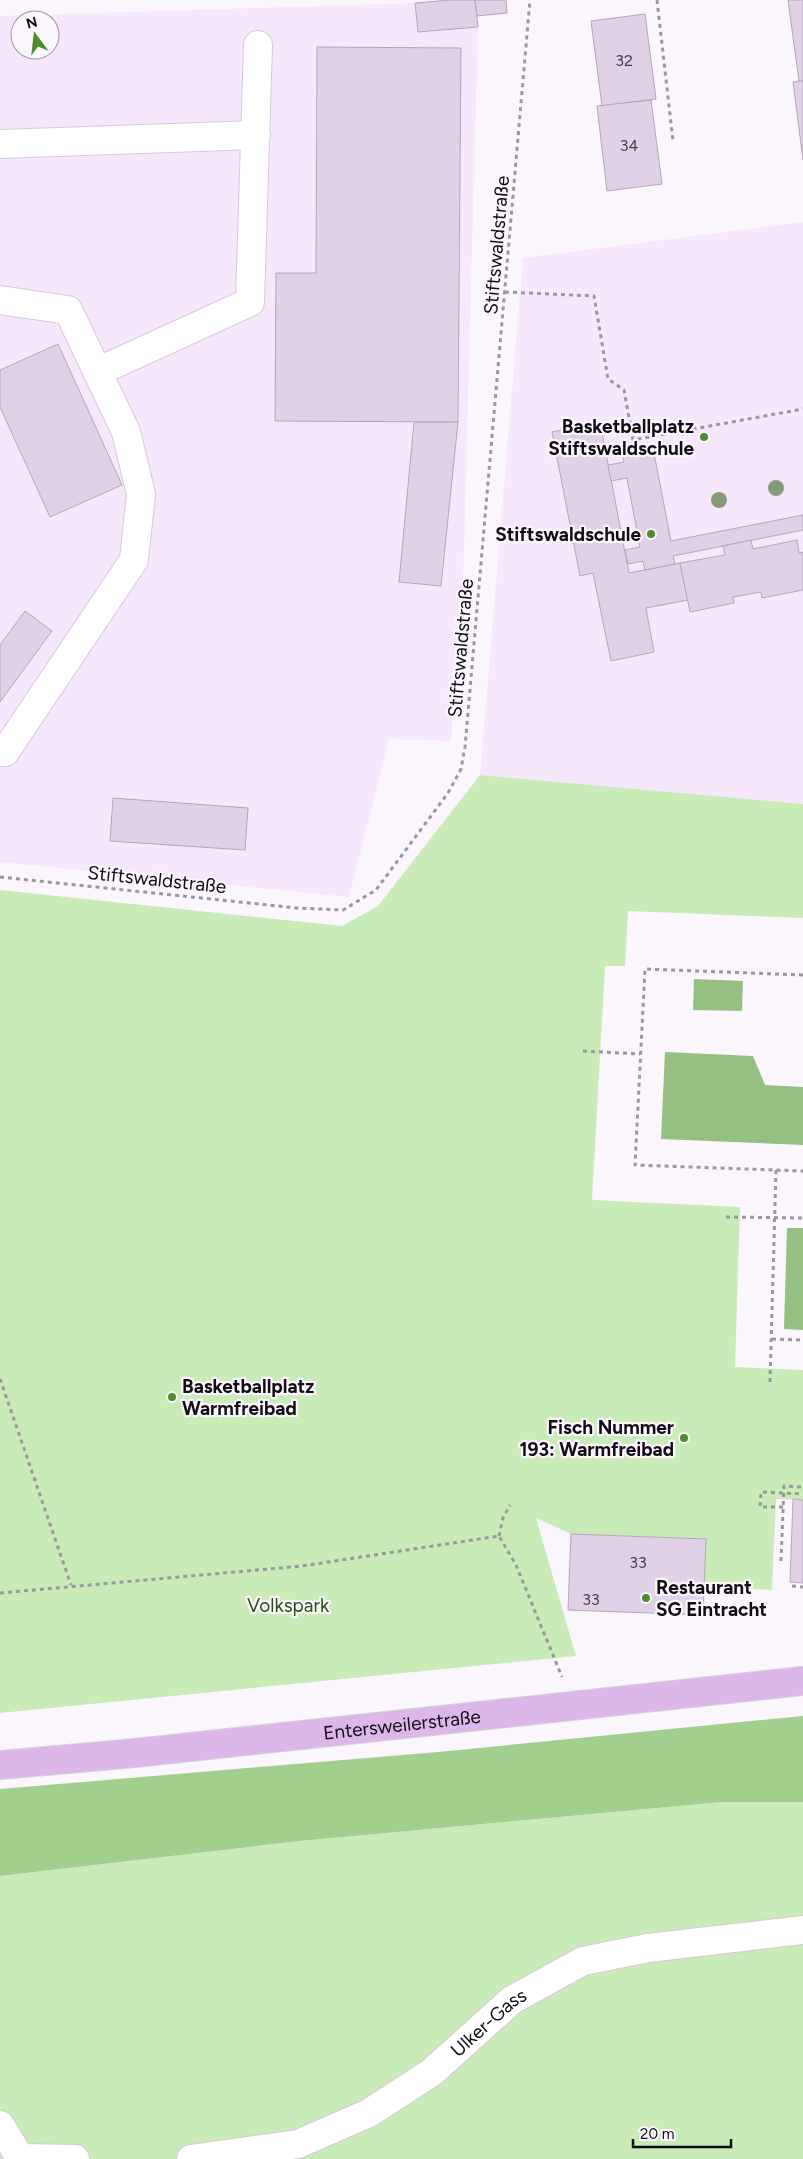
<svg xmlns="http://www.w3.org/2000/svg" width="803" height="2159" viewBox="0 0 803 2159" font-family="Figtree,sans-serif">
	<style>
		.built { fill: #f7e7fd; fill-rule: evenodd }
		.green { fill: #c8ebb8 }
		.forest { fill: #a2ce8e }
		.water { fill: #95c081 }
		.building { fill: #e1d1e6; stroke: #b4a6b9 }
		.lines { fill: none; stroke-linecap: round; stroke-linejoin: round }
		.minor-casing { stroke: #d7c8dd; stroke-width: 30 }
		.major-casing { stroke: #d4d3d5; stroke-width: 30 }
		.path { stroke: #9c969f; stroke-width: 3; stroke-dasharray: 4 4; stroke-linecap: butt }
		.minor { stroke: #fff; stroke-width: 28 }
		.major { stroke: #dcb7e9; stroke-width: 28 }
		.tree { fill: #869a7a }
		.poi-dot { fill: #4f8c2b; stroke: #fbf5fe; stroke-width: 2 }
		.labels { text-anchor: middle; stroke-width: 4.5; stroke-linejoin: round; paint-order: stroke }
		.number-label { font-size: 16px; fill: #463e48 }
		.street-label { font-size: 19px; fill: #120d14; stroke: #fbf5fe }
		.poi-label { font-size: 19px; font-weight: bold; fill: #120d14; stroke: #fbf5fe; text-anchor: end }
		.park-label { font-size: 19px; fill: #274f0e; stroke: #fbf5fe }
	</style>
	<rect width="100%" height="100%" fill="#fbf5fe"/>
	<g class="built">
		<path d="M 415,3 L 418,32 L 478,27 L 463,587 L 451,741 L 389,739 L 349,897 L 0,862 L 0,16 ZM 20,20 L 50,20 L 50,50 L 20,50 Z"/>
		<polygon points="803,222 803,804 480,775 523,258"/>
	</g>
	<g class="green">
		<polygon points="480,775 803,804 803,918 628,911 625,966 605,966 592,1200 740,1207 735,1367 803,1370 803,1500 776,1499 772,1590 704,1586 706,1539 571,1534 536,1518 576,1656 0,1713 0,890 342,926 378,906"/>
		<polygon points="779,1801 803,1802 803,2159 0,2159 0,1876 300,1841 722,1802"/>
	</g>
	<polygon class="forest" points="803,1716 803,1802 722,1802 300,1841 0,1876 0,1789 438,1752"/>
	<g class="water">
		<polygon points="694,979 743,981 742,1011 693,1010"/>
		<polygon points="665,1052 753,1056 765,1085 803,1087 803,1145 661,1139"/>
		<polygon points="787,1228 803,1228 803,1330 784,1329"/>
	</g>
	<g class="building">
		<polygon points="450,0 475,0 478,27 418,32 415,3"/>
		<polygon points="475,0 506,0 507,13 477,16"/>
		<polygon points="788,0 803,0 803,81 799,81"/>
		<polygon points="645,14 656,99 602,106 591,21"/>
		<polygon points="317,47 461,48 458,422 275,421 276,273 316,273"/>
		<polygon points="799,81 803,81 803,160 793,82"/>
		<polygon points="651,100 662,184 607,191 597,106"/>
		<polygon points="58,344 122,485 50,517 0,407 0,370"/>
		<polygon points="414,422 458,422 441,586 399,582"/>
		<polygon points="600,422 629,573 680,563 688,600 646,608 654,652 611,661 593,573 580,576 552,432"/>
		<polygon points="653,448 671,541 803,515 803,530 673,556 675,564 645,570 643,561 628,564 625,550 640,547 627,478 611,481 608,465 624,462 622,454"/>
		<polygon points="751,540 753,549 797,540 799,553 803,552 803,590 762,598 761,592 733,597 734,603 690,612 680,563 725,555 723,546"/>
		<polygon points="25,611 52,631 0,702 0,645"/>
		<polygon points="113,798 248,808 245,850 110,841"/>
		<polygon points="793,1499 803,1500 803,1583 790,1582"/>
		<polygon points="571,1534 706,1539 703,1615 568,1610"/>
	</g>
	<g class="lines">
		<defs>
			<g id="minor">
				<polyline points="0,144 256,135"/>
				<polyline points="0,300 68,310 126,432 141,494 134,560 5,752 0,752"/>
				<polyline points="97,372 250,302 258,45"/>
				<polyline points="0,2125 20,2158 75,2159"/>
				<path id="s1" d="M 191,2159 L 298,2144 L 369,2113 L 432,2072 L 512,2000 L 583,1961 L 648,1948 L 803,1930"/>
			</g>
			<g id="major">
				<path id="s2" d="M 0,1765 L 135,1753 L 803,1681"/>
			</g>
		</defs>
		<use href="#minor" class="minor-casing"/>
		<use href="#major" class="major-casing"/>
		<g class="path">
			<polyline points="657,0 673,141"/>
			<polyline points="505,292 594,296 608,379 624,390 633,440 803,409"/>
			<polyline points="0,877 297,908 343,910 376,890 448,793 461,769 465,747 530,0"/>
			<polyline points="803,975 645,969 635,1165 803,1171"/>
			<polyline points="583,1051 640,1054"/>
			<polyline points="726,1217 803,1218"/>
			<polyline points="772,1339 803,1340"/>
			<polyline points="0,1379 71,1585"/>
			<polyline points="770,1382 776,1170"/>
			<polyline points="783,1507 760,1507 761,1492 803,1494"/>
			<polyline points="499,1536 503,1518 510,1505"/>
			<polyline points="781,1561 784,1486 803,1487"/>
			<polyline points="792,1586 803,1587"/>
			<polyline points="0,1593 302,1566 499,1536 516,1565 562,1677"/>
		</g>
		<use href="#minor" class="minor"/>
		<use href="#major" class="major"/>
	</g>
	<g class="tree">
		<circle cx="776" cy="488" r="8"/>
		<circle cx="719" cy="500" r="8"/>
	</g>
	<g class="poi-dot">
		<circle cx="704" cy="437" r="5"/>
		<circle cx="651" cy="534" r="5"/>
		<circle cx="172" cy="1397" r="5"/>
		<circle cx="684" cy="1438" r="5"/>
		<circle cx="646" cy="1598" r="5"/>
	</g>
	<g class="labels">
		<g class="number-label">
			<text x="624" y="66">32</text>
			<text x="629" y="151">34</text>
			<text x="638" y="1568">33</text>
			<text x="591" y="1605">33</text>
		</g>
		<g class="street-label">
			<text transform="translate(496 245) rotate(-85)" y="7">Stiftswaldstraße</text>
			<text transform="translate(460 648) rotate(-85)" y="7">Stiftswaldstraße</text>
			<text transform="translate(157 879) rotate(6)" y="7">Stiftswaldstraße</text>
			<text dy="7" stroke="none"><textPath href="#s2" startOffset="404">Entersweilerstraße</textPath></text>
			<text dy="7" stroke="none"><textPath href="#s1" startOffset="336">Ulker-Gass</textPath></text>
		</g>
		<g class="poi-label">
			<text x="694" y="433">Basketballplatz<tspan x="694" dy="22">Stiftswaldschule</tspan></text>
			<text x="641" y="541">Stiftswaldschule</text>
			<text x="182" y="1393" text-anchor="start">Basketballplatz<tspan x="182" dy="22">Warmfreibad</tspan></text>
			<text x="674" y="1434">Fisch Nummer<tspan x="674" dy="22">193: Warmfreibad</tspan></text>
			<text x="656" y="1594" text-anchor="start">Restaurant<tspan x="656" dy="22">SG Eintracht</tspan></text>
		</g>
		<g class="park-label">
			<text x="288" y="1612">Volkspark</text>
		</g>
	</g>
	<g transform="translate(35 35) rotate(345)"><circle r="24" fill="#fbf5fe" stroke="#9e98a0"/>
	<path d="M0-4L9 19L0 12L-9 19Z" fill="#4f8c2b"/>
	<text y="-8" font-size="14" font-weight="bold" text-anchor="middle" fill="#120d14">N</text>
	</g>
	<path d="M633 2139v8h98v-8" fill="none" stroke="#120d14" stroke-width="2.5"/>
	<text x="640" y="2139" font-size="15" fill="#120d14" stroke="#fbf5fe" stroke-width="4" paint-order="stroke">20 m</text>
</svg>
